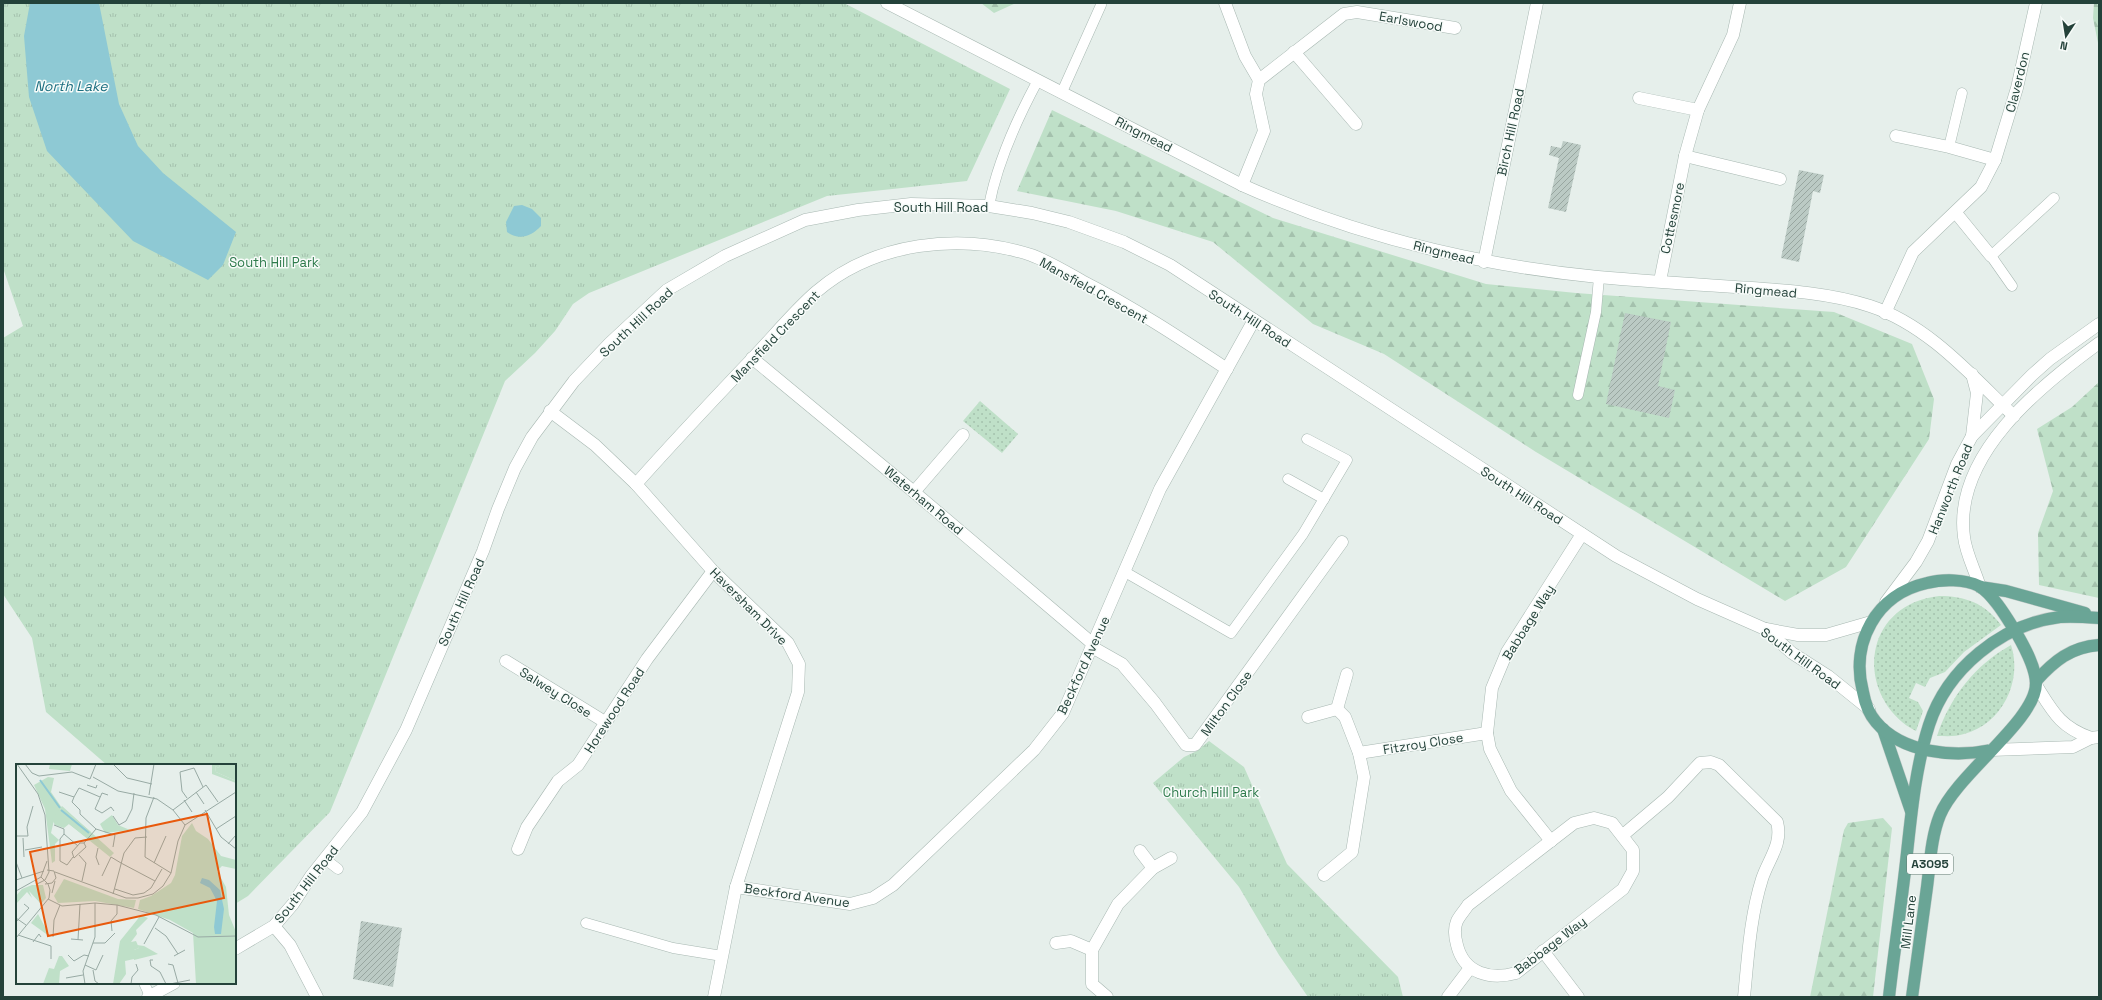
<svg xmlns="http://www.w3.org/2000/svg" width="2102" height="1000" viewBox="0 0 2102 1000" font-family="'Space Grotesk',sans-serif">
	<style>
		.grass { fill: url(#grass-dots) }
		.forest { fill: url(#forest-firs) }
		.park { fill: url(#park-tufts) }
		.water { fill: #8ec9d4 }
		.building { fill: url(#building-hatch) }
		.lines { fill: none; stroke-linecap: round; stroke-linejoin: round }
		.service-casing { stroke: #a8b8b2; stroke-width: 11 }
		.minor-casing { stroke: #a8b8b2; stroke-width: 13 }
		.tertiary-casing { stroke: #a8b8b2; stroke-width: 13 }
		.primary-casing { stroke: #c2cac8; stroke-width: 13 }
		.service { stroke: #fff; stroke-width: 10 }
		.minor { stroke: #fff; stroke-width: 12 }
		.tertiary { stroke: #fff; stroke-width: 12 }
		.primary { stroke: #6aa596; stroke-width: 12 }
		.labels { text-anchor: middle; stroke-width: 3; stroke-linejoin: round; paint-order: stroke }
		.shield { fill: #f7fbf9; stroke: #637a73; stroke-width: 1 }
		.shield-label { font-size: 12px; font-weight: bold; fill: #24423a }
		.street-label { font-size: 13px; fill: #24423a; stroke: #f7fbf9 }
		.park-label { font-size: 13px; fill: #2d7a4b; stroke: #f7fbf9 }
		.water-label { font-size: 14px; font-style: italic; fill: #1c6f80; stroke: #f7fbf9 }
		.inset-river { fill: none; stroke: #8ec9d4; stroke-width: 2 }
		.inset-road { fill: none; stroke: #98aaa4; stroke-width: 1 }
		.view { fill: #e8590c; fill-opacity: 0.15; stroke: #e8590c; stroke-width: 2 }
		.inset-edge { fill: none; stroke: #24423a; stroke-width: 2 }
	</style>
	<defs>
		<pattern id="grass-dots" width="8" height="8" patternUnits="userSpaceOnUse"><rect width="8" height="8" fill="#bfe0c8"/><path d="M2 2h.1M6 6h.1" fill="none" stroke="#a4c1ad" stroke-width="1.8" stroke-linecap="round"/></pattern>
		<pattern id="forest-firs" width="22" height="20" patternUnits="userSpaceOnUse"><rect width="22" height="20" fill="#bfe0c8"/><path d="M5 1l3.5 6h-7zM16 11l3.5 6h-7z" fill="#a4c1ad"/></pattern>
		<pattern id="park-tufts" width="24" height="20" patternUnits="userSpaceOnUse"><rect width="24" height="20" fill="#bfe0c8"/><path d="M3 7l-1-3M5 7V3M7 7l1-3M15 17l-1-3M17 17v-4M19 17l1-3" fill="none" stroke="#a4c1ad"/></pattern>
		<pattern id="building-hatch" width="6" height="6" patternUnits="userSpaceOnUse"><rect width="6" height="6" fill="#bbcac4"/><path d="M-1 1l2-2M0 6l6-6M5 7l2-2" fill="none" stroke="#98a6a0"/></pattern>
	</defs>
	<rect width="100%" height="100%" fill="#e6efeb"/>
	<g class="grass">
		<polygon points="980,401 1018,434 1002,453 963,421"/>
		<path d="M 1939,596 C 1965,596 1985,603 2001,625 L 1964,652 L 1945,672 L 1930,678 L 1925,687 L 1916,683 L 1909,698 L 1918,702 L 1923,711 L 1916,731 C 1864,704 1857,627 1915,602 C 1922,599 1931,597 1939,596 Z"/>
		<path d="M 2011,645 C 2023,681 2002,724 1964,734 C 1955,737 1946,736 1937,736 C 1950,697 1975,665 2011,645 Z"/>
	</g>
	<g class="forest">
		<polygon points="981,3 1016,3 994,13"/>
		<polygon points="2094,3 2099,3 2099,48 2093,18"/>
		<polygon points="1052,110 1273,218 1486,284 1576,293 1834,312 1912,344 1934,399 1929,439 1846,567 1785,601 1536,452 1384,354 1313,324 1213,242 1116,211 1017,191"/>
		<polygon points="2099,382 2099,598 2039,585 2038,533 2053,491 2037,429 2072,407"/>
		<polygon points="1883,818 1892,828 1873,997 1810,997 1844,830 1848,823"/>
	</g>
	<g class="park">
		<polygon points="3,3 844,3 1010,89 967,181 827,196 589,293 573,304 555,331 535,353 505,381 330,812 248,896 235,904 235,765 107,765 46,712 32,638 3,594 3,338 23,326 3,268"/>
		<polygon points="1209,741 1244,767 1287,864 1398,977 1403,997 1308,997 1279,955 1239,887 1153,783 1184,757 1197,751"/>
	</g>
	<g class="water">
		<polygon points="30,3 99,3 119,104 138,146 163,173 236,232 223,265 208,280 133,241 47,151 29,97 24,36"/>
		<path d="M 522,205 L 532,209 L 541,218 L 541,226 C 532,236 519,241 507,232 L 506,222 L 514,206 Z"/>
	</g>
	<g class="building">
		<polygon points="1563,141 1581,145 1566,212 1548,208 1559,158 1549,155 1551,146 1561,148"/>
		<polygon points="1799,170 1824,175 1820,193 1813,191 1799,262 1781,258"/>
		<polygon points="1625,313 1671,322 1658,386 1675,390 1669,418 1606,404"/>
		<polygon points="361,921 402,928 393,987 353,979"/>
	</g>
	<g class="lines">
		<defs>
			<g id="service">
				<polyline points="1062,92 1101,5"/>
				<polyline points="1949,147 1962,93"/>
				<path d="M 989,206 C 997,163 1017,119 1038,80"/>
				<polyline points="2012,286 1991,256 2054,198"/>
				<polyline points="1578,395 1596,312 1599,277"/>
				<polyline points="1288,479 1324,499"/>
				<polyline points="1125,572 1231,633 1303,534 1347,460 1307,439"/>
				<polyline points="325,859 338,869"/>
				<polyline points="586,923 673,948 722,956"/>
				<polyline points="144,983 150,996"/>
			</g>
			<g id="minor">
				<polyline points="1225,3 1245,56 1259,80"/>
				<polyline points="1294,52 1356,124"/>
				<polyline points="1639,98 1698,110"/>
				<polyline points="1896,136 1949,147 1995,160"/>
				<polyline points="1685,156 1780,179"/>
				<polyline points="1242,185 1264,131 1256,94 1259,80 1344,14 1357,12 1455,28"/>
				<polyline points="1956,213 1991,256"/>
				<polyline points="1660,281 1685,156 1698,110 1733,35 1740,3"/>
				<polyline points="1885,313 1913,252 1981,187 1995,160 2017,88 2036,3"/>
				<polyline points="752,358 914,492 1093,644"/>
				<polyline points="550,411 595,445 636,484 713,571 788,643 799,664 798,692 736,887 714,997"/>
				<path d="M 636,484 C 674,441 713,400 752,359 C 773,337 793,312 816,292 C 874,242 960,232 1031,255 C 1048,261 1066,272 1082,281 C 1133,307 1180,338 1227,369"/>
				<polyline points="914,492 963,435"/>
				<polyline points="1092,647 1122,664 1155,703 1186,745 1195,745 1342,542"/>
				<polyline points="506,661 605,722"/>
				<polyline points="1337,709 1347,674"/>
				<polyline points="1308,717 1337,709"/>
				<polyline points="1359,753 1487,733"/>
				<path d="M 1594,818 L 1612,823 L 1633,850 L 1633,871 L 1623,889 L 1516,973 C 1491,980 1464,974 1457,945 C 1455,938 1454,928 1457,921 C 1460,915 1465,910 1468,905 L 1574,823 Z"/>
				<path d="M 1623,835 L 1668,797 L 1700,763 L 1711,762 L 1719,765 L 1777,822 C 1783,844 1768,860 1762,879 C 1750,917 1748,958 1744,997"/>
				<polyline points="1551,841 1511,791 1490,749 1487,733 1492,688 1507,652 1582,534"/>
				<polyline points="518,849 527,827 558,781 578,765 647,659 713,571"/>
				<polyline points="1153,868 1171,858"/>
				<polyline points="1324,875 1352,852 1364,777 1359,753 1345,717 1337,709"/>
				<polyline points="736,887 850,904 873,898 893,885 1034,750 1063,713 1160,489 1254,320"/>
				<polyline points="1056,943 1071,941 1092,950"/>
				<polyline points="1543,951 1578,997"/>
				<polyline points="1107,997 1092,984 1092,950 1118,904 1153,868 1140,851"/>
				<polyline points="1448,997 1470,968"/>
			</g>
			<g id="tertiary">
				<path d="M 887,3 L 1242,185 C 1354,235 1476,265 1598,277 C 1643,281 1689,284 1735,287 C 1779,290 1827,292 1870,306 C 1928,325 1971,375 2014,416"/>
				<polyline points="1484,262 1537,3"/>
				<polyline points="1972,436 1977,393 1972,374"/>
				<path d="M 1980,587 C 1975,570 1966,554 1964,537 C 1953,455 2040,386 2099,343"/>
				<polyline points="1886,602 1916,562 1928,541 1957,464 1972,436 2032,375 2050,359 2099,324"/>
				<polyline points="1766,629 1798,635 1826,635 1871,622"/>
				<path d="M 2036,685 C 2053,712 2060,727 2091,738"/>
				<polyline points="1991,750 2073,747 2091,738 2099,737"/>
				<polyline points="274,926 290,945 317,997"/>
				<polyline points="235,949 274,926 293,904 311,876 362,812 406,730 483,551 498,509 515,468 532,437 574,381 610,343 667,290 725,256 805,220 858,210 911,204 989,206 1032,213 1069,222 1124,242 1170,265 1616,556 1697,599 1765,629 1792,653 1828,676 1869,709"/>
				<polyline points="148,997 174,983"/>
			</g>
			<g id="primary">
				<polyline points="1980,587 2006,591 2085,613"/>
				<path d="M 2036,681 C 2054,661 2071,647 2099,645"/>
				<polyline points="1883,729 1911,811"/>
				<path d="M 1889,997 C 1894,952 1901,907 1906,862 C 1911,817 1915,769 1929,725 C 1947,669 2002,624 2060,617 C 2073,616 2086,617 2099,618"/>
				<path d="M 1912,997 C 1917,960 1922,924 1927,887 C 1930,864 1931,837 1940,815 C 1957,774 2035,721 2036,684 C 2036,668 2025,648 2017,634 C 2008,620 1994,595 1979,586 C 1965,579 1942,579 1927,583 C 1876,594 1850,643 1863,692 C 1865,703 1869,714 1876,722 C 1902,753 1954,758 1991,750"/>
			</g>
		</defs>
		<use href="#service" class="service-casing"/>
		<use href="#minor" class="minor-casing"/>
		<use href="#tertiary" class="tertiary-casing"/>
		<use href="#primary" class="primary-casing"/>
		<use href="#service" class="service"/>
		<use href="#minor" class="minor"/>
		<use href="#tertiary" class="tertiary"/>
		<use href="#primary" class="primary"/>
	</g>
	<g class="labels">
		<rect class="shield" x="1907" y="854" width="46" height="20" rx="3"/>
		<g class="shield-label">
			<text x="1930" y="868">A3095</text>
		</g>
		<g class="street-label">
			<text transform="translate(1411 21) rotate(10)" y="5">Earlswood</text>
			<text transform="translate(2017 82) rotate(-76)" y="5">Claverdon</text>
			<text transform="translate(1510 132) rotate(-78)" y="5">Birch Hill Road</text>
			<text transform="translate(1144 134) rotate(27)" y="5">Ringmead</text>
			<text x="941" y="212">South Hill Road</text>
			<text transform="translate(1672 218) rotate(-78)" y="5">Cottesmore</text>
			<text transform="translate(1444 252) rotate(14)" y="5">Ringmead</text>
			<text transform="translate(1094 290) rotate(29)" y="5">Mansfield Crescent</text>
			<text transform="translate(1766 290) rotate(5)" y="5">Ringmead</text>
			<text transform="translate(1250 318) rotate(33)" y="5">South Hill Road</text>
			<text transform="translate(636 322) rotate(-43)" y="5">South Hill Road</text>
			<text transform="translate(775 336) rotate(-46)" y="5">Mansfield Crescent</text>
			<text transform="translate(1950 489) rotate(-68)" y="5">Hanworth Road</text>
			<text transform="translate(1522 495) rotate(33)" y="5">South Hill Road</text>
			<text transform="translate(924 500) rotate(40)" y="5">Waterham Road</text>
			<text transform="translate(461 602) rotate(-66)" y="5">South Hill Road</text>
			<text transform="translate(749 606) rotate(45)" y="5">Haversham Drive</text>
			<text transform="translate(1528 622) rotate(-58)" y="5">Babbage Way</text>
			<text transform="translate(1801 658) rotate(36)" y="5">South Hill Road</text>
			<text transform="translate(1083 665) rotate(-65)" y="5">Beckford Avenue</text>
			<text transform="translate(556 692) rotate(32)" y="5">Salwey Close</text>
			<text transform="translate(1226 703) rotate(-54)" y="5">Milton Close</text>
			<text transform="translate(614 710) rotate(-57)" y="5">Horewood Road</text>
			<text transform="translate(1423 743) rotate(-9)" y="5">Fitzroy Close</text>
			<text transform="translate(306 884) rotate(-52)" y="5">South Hill Road</text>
			<text transform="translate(797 895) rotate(8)" y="5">Beckford Avenue</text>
			<text transform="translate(1908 922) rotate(-83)" y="5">Mill Lane</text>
			<text transform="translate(1550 945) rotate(-37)" y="5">Babbage Way</text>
		</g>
		<g class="park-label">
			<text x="274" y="267">South Hill Park</text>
			<text x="1211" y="797">Church Hill Park</text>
		</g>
		<g class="water-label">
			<text x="71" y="91">North Lake</text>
		</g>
	</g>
	<g transform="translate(16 764)">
		<rect width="220" height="220" fill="#e6efeb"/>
		<path d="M 204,0 L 220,0 L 220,17 L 200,8 L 199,2 L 203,4 ZM 121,181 L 128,182 L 142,190 L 118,196 L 118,186 L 123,184 Z" fill="#bfe0c8"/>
		<path d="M 32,13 L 38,14 L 35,28 L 46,44 L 75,68 L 70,73 L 53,60 L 38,56 L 35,69 L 43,76 L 39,80 L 39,97 L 36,99 L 29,45 L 18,21 ZM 48,115 L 102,135 L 120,136 L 118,144 L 79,137 L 42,139 L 38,132 ZM 16,121 L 27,121 L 30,134 L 25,140 L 13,127 L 16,134 L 11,128 L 0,140 L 0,132 L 6,125 ZM 22,150 L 30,165 L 33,172 L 15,159 ZM 125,151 L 132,154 L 120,166 L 121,170 L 115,178 L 120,177 L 123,184 L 118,186 L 118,195 L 109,197 L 110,210 L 103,220 L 97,220 L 104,177 ZM 43,192 L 46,192 L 53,202 L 44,207 L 43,220 L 27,220 L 33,204 L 38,205 Z" fill="#bfe0c8"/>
		<path d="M 34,0 L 56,0 L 54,7 L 33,5 Z" fill="#bfe0c8"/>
		<path d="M 46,42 L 98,89 L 94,93 L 53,60 L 48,64 L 39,61 L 36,55 ZM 96,51 L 102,61 L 114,66 L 89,69 L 84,60 ZM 176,59 L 180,67 L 192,75 L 205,92 L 220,96 L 220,105 L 206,102 L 201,107 L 210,123 L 213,151 L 220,168 L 220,220 L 180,220 L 177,169 L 154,156 L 122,145 L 124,136 L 135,132 L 155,119 L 159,111 L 166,72 Z" fill="#bfe0c8"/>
		<path d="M 196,0 L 204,0 L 203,4 L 199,2 L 200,8 L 220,17 L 220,19 L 196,10 Z" fill="#bfe0c8"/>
		<path d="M 186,114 L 193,116 L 204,126 L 208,145 L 205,170 L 199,170 L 198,163 L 201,137 L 194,124 L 184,119 Z" fill="#8ec9d4"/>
		<path class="inset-river" d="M 24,16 L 44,44M 45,46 L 73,69"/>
		<path class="inset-road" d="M 1,0 L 22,30 L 29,51 L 33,108 L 29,116 L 21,120M 9,0 L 16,9 L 23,12 L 56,8 L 74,15 L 80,0M 97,0 L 111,14 L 136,20M 77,13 L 102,27 L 141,35 L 157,46 L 169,61M 71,21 L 80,24 L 81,21M 43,28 L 58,33 L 63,24 L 84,33M 180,28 L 188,40M 92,31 L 86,29 L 79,45 L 86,49 L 95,43 L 98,47M 133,31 L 138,0M 58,33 L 56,38 L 64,46 L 64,50 L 80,65 L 99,71 L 97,83M 138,33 L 130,54 L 129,93 L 155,109M 171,34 L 166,27 L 164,8 L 178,4 L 187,23M 168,36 L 176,48M 157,46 L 190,21 L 202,38M 189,46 L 205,73 L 220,85M 97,52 L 103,61 L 110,57 L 116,45 L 118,29M 38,61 L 48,65 L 48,70M 200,65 L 220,52M 0,72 L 12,72 L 11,63 L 17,42M 7,74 L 8,93M 64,79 L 68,79 L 70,83 L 58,94 L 56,88 ZM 68,79 L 80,65M 212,80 L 220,71M 82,84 L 80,93 L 83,101M 9,86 L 26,83M 63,91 L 70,99 L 66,117M 57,93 L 51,101 L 44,97 L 44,75 L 48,70 L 62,82M 31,97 L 25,113 L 32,120M 0,98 L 6,114M 105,99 L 139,117M 138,99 L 150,72M 39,108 L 110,134 L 122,134 L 137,130 L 147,122 L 155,109 L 162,77 L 169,61 L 220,28M 86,112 L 95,93 L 105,99M 0,116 L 28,107M 29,120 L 36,119 L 40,114 L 38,107 L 31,106M 99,125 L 117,131 L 128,129 L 135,124 L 146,105M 0,127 L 25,113M 36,129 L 39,117M 97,130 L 108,89 L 119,74 L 131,73M 32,135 L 46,142 L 79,139 L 101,141 L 140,151 L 182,173 L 220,172M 0,154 L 10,161M 0,158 L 13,144 L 8,140M 139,164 L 150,172 L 162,190M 96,167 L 95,157 L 101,150 L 101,141M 2,171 L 35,182 L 35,195M 37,173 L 38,156 L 44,141M 0,174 L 33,134 L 34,126 L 32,120M 55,175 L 67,176M 62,176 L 64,140M 17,178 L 23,170 L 25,173M 77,179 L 89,179 L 99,169M 128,180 L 143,153M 52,191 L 58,197 L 68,191 L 73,192M 158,192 L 169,186M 137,196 L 134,196 L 135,202 L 144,208 L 150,220M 152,200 L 157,201 L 162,219M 69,201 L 80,206 L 87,191M 77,206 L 79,217 L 83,220M 50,214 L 67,211M 69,220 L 67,207 L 79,173 L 79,139M 115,220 L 116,213 L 122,206 L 120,200M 154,220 L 174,216"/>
		<path class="view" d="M 191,50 L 208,134 L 32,172 L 14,88 Z"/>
		<rect width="220" height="220" class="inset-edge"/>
	</g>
	<rect width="2102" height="1000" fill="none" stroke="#24423a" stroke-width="8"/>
	<g transform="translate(2066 36) rotate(192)" stroke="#f7fbf9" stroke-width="3" paint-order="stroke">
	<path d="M0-3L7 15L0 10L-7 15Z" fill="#24423a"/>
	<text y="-6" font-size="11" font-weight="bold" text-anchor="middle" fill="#24423a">N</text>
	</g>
</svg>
